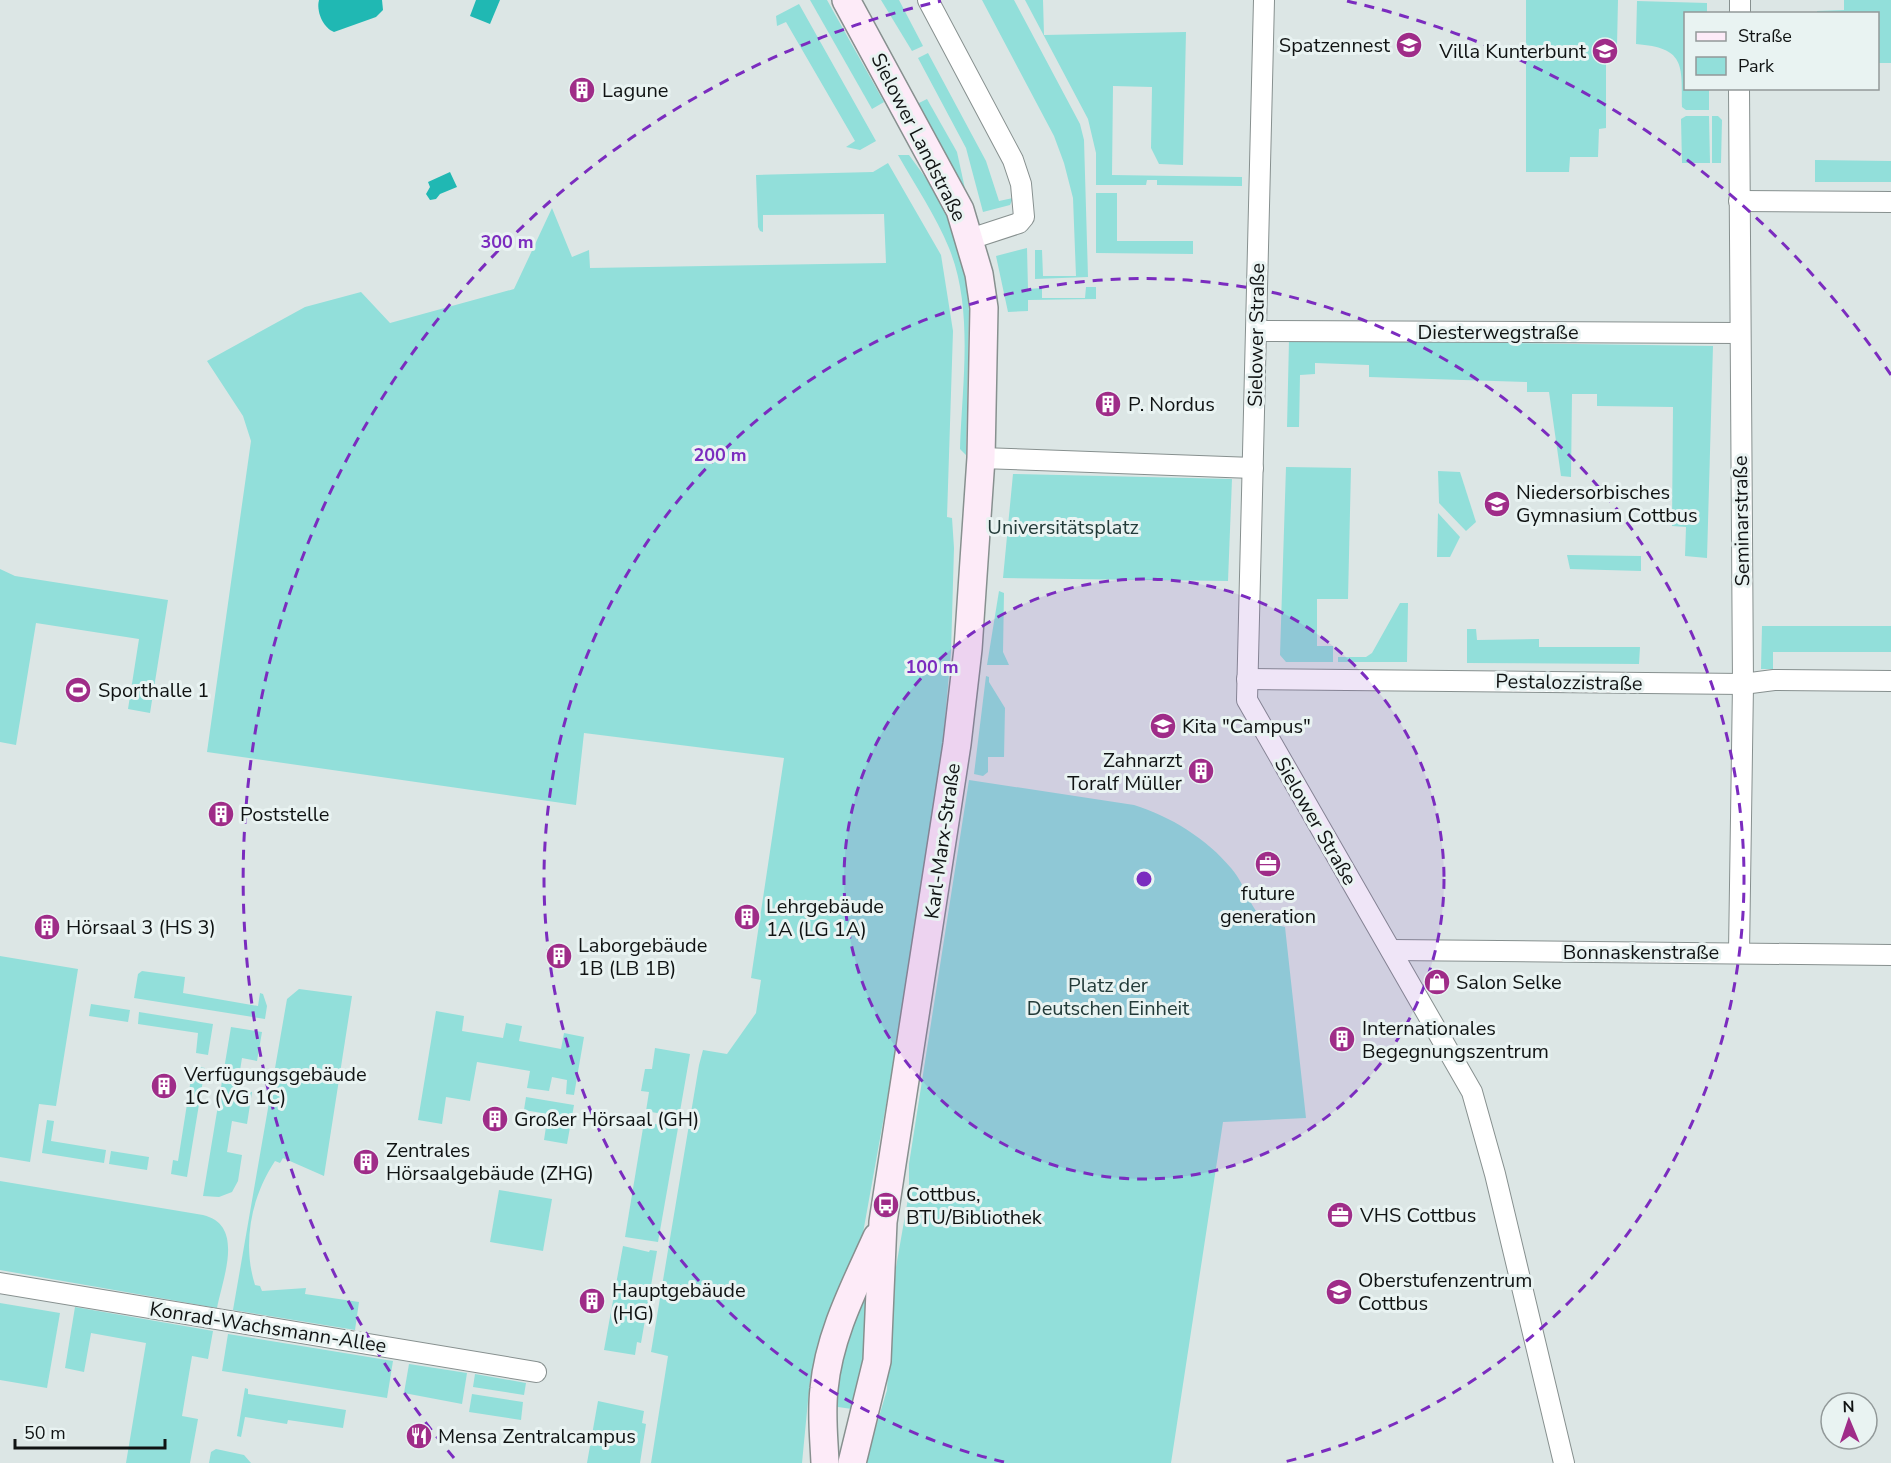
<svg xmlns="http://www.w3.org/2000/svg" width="1891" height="1463" viewBox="0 0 1891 1463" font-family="'Nunito Sans',sans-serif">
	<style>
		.green { fill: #92dfda }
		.water { fill: #20b8b3 }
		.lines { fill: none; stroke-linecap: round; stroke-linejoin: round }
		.street-casing { stroke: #87908f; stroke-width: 22 }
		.secondary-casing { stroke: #87908f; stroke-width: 30 }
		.street { stroke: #fff; stroke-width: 20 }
		.secondary { stroke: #fdebf8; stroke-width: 27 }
		.ring { fill: none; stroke: #7b2cbf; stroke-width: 3; stroke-dasharray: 10 8 }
		.labels { text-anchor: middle; stroke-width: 6; stroke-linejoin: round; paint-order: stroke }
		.poi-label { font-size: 20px; fill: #101313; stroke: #e9f3f2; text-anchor: start }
		.street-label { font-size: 20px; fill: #101313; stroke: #e9f3f2 }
		.park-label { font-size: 20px; fill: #223a38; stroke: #e9f3f2 }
		.centre { fill: #7b2cbf; stroke: #e9f3f2; stroke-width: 3 }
		.ring-label { font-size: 18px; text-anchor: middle; font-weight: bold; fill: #7b2cbf; stroke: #e9f3f2; stroke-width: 6; stroke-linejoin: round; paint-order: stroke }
	</style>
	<rect width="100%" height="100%" fill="#dce6e5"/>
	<g class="green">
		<polygon points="810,0 827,0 884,102 872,109"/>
		<polygon points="881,0 899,0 923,46 912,51"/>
		<polygon points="982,0 1014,0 1080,124 1084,140 1088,277 1035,279 1035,250 1042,250 1043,276 1076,276 1073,198 1064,163 1054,136"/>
		<polygon points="1025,0 1043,0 1044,35 1186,32 1183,165 1159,164 1151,148 1152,87 1113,86 1112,175 1242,177 1242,186 1157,185 1157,180 1147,180 1146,185 1096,185 1096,153 1088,119"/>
		<polygon points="1526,0 1618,0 1617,46 1606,46 1606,128 1599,129 1598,157 1570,157 1569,172 1526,172"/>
		<polygon points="1844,0 1891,0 1891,63 1878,63 1878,14 1817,13 1817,11 1844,10"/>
		<path d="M 1637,1 L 1707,3 L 1707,13 L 1686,14 L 1686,88 L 1709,89 L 1709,110 L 1686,110 L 1682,107 C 1682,64 1685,48 1636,44 Z"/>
		<polygon points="799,4 876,141 860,150 846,147 855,141 786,22 777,26 776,16"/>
		<polygon points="928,53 986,161 999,201 1013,198 1010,205 983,212 966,148 918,58"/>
		<polygon points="927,99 957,152 967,198 917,104"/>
		<polygon points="1686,116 1709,116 1710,163 1682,163 1681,119"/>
		<polygon points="1712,116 1718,116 1722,120 1721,163 1712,163"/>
		<path d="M 898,155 L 909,155 L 944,203 L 965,270 L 969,311 L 966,455 L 960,449 C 962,385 974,309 949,248 C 936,216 915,185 898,155 Z"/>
		<polygon points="1815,160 1891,161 1891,182 1815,182"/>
		<polygon points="888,163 941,255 953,331 947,517 952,518 954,548 951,652 943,742 890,1083 863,1233 825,1329 810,1380 802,1463 651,1463 668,1356 651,1352 699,1065 703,1050 727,1054 756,1013 761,980 751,978 784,758 584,733 576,805 207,752 251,441 243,416 207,361 305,307 361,292 390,323 514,289 552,208 572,257 589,250 590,268 886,263 884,214 763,215 763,232 760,231 758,227 756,175 873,172"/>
		<polygon points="1096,193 1117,193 1117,241 1193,241 1193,254 1096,253"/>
		<polygon points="1027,248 1028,289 1042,288 1042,298 1085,298 1086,287 1096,287 1096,299 1028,300 1028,311 1008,312 996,256"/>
		<polygon points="1289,340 1713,346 1707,558 1685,556 1686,527 1672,526 1673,407 1597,406 1597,394 1572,394 1571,477 1561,476 1549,392 1527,392 1527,382 1369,377 1369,365 1315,363 1315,374 1300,375 1299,427 1287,427"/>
		<polygon points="1286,467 1351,468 1348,599 1317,599 1317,646 1333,646 1333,662 1286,662 1280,655"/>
		<polygon points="1438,471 1460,472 1476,522 1466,531 1439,503"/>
		<polygon points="1013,474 1232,479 1228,581 1003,578"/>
		<polygon points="1438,513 1460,537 1450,557 1437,557"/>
		<polygon points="1567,555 1641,556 1641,571 1570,569"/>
		<polygon points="0,569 15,576 168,600 150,713 128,709 139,639 36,623 16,745 0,742"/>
		<polygon points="999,591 1004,593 1003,652 1009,665 987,665"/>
		<polygon points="1400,603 1408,603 1407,662 1338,662 1338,657 1366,657 1372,653"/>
		<polygon points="1762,626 1891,626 1891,652 1773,652 1773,669 1761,669"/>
		<polygon points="1467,629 1476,629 1477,640 1539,639 1539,647 1640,647 1639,664 1467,663"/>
		<polygon points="986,676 989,677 989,682 1005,708 1004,757 988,757 988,772 983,776 974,774"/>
		<path d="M 969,780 L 1134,805 C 1170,816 1207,839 1231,868 C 1252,892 1247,920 1285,927 L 1306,1118 L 1223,1122 L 1171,1463 L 865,1463 L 887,1390 L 892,1290 L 909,1193 L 909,1164 Z"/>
		<polygon points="0,956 78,969 56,1106 39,1104 30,1162 0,1157"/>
		<polygon points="142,971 185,977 183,993 258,1006 260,993 263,994 267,1006 265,1019 134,998 138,974"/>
		<path d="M 299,989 L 352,996 L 324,1176 L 283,1158 L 280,1163 L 275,1161 C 251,1197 242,1244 255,1285 L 260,1286 L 262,1291 L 306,1288 L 305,1294 L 359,1302 L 355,1330 L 233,1310 L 287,999 Z"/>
		<polygon points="91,1004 130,1010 128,1022 89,1016"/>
		<polygon points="436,1011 464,1016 462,1031 503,1038 506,1023 522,1026 519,1041 561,1049 564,1033 584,1037 574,1095 566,1094 567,1080 552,1077 549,1091 527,1088 530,1071 477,1062 470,1101 446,1097 442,1124 418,1120"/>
		<polygon points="139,1012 213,1024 208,1055 196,1053 198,1033 138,1024"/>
		<polygon points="231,1027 262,1032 257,1061 242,1058 237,1089 252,1092 247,1124 232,1121 227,1152 242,1155 238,1181 232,1192 219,1197 203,1196"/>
		<polygon points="655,1048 690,1054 679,1117 646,1111 649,1092 641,1091 645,1069 652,1069"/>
		<polygon points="193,1066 205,1068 187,1177 171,1174 173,1160 178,1161"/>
		<polygon points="526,1097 574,1105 567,1144 544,1140 548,1114 524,1110"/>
		<polygon points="47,1120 54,1121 51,1141 106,1150 104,1163 42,1153"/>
		<polygon points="644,1122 678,1128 658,1242 625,1237"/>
		<polygon points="111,1151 149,1157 147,1170 109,1164"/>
		<path d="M 0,1181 L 203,1215 C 245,1225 223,1277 217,1308 L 0,1270 Z"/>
		<polygon points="499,1190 552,1199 543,1251 490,1242"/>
		<polygon points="623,1246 649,1252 650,1250 657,1251 641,1343 637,1342 635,1355 604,1350"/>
		<polygon points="864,1299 869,1306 859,1410 831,1406 857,1304"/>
		<polygon points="0,1303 60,1313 47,1388 0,1380"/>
		<polygon points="75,1307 213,1331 208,1359 192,1356 182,1416 198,1419 190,1463 126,1463 146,1343 91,1333 84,1372 65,1368"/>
		<polygon points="228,1334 393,1361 387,1398 222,1371"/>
		<polygon points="409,1364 467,1373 462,1404 404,1393"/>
		<polygon points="475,1374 526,1383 524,1395 473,1387"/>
		<polygon points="245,1388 248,1389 248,1394 346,1410 343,1428 288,1420 287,1424 245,1417 241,1437 237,1436"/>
		<polygon points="472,1394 523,1402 521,1420 469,1412"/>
		<polygon points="598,1401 644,1411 642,1423 646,1424 640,1463 587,1463"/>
		<polygon points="216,1449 244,1455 251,1463 209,1463 211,1452"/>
	</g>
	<g class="water">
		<path d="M 319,0 L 382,0 L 383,10 L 376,17 L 334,32 C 323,28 316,11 319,0 Z"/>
		<polygon points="476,0 500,0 490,24 470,16"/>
		<polygon points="450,172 457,187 440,194 436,199 430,200 426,194 430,187 428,182"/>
	</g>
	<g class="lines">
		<defs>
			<g id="street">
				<polyline points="928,0 1013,160 1021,184 1024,217 1019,223 970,239"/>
				<polyline points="1264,0 1247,700 1472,1092 1495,1174 1564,1463"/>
				<polyline points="1740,0 1740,14"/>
				<polyline points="1739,201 1891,202"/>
				<polyline points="1257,331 1739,333"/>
				<polyline points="981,458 1253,468"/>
				<polyline points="1247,679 1743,684 1774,680 1891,681"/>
				<polyline points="1391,950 1891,955"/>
				<polyline points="1739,953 1743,684 1739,88"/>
				<polyline points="0,1283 536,1372"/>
			</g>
			<g id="secondary">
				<polyline points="846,0 960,210 979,274 984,308 981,458 968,649 957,744 883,1222 877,1361 852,1463"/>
				<path d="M 825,1463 C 824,1438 821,1414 824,1389 C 829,1335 855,1286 877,1237"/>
			</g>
		</defs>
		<use href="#street" class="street-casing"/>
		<use href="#secondary" class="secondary-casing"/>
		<use href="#street" class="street"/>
		<use href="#secondary" class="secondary"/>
	</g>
	<circle cx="1144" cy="879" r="300" fill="#7b2cbf" fill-opacity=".12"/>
	<g class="ring">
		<circle cx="1144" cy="879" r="300"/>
		<path d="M1004 1462A600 600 0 1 1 1284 1462"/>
		<path d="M454 1458A901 901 0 0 1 941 1M1347 1A901 901 0 0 1 1891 375"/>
	</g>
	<defs>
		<symbol id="school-disc" viewBox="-11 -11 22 22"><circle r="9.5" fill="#9f2c88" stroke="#e9f3f2"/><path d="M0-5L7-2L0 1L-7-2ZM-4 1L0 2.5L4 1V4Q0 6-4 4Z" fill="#fff"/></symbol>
		<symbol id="building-disc" viewBox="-11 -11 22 22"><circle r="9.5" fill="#9f2c88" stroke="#e9f3f2"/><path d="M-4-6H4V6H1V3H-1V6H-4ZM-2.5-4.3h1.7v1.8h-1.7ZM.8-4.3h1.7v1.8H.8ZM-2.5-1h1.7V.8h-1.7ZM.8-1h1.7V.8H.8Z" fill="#fff"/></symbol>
		<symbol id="stadium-disc" viewBox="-11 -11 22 22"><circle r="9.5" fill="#9f2c88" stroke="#e9f3f2"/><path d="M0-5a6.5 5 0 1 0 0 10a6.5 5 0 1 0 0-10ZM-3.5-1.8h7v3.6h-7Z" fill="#fff"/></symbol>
		<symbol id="office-disc" viewBox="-11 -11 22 22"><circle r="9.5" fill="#9f2c88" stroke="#e9f3f2"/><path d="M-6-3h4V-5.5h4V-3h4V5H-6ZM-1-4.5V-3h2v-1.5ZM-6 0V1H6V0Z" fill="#fff"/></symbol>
		<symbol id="shop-disc" viewBox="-11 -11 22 22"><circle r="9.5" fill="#9f2c88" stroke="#e9f3f2"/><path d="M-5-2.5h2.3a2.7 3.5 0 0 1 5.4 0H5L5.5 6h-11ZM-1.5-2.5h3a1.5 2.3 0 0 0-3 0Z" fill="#fff"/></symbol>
		<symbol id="bus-disc" viewBox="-11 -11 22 22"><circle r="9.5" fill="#9f2c88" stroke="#e9f3f2"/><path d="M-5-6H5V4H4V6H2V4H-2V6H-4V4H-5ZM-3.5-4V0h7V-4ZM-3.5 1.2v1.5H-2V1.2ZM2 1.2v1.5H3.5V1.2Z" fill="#fff"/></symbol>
		<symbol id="restaurant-disc" viewBox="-11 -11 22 22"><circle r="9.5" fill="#9f2c88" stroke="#e9f3f2"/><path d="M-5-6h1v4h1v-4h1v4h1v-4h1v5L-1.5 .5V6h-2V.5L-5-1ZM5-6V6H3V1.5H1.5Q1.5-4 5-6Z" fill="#fff"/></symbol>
	</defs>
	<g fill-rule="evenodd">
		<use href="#school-disc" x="1394" y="30" width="30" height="30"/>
		<use href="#school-disc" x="1590" y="36" width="30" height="30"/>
		<use href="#building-disc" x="567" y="75" width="30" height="30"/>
		<use href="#building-disc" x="1093" y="389" width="30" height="30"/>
		<use href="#school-disc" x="1482" y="489" width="30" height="30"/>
		<use href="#stadium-disc" x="63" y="675" width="30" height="30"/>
		<use href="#school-disc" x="1148" y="711" width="30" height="30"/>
		<use href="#building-disc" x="1186" y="756" width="30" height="30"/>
		<use href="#building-disc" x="206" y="799" width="30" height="30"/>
		<use href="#office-disc" x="1253" y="849" width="30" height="30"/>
		<use href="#building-disc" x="732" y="902" width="30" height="30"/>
		<use href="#building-disc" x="32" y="912" width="30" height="30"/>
		<use href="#building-disc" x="544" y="941" width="30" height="30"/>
		<use href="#shop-disc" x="1422" y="967" width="30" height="30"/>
		<use href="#building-disc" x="1327" y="1024" width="30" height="30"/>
		<use href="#building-disc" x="149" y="1071" width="30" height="30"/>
		<use href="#building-disc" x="480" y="1104" width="30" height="30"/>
		<use href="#building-disc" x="351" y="1147" width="30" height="30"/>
		<use href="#bus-disc" x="871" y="1190" width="30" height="30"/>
		<use href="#office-disc" x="1325" y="1200" width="30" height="30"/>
		<use href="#school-disc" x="1324" y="1277" width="30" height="30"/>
		<use href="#building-disc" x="577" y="1286" width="30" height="30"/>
		<use href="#restaurant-disc" x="404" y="1421" width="30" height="30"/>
	</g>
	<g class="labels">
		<g class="poi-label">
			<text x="1390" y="52" text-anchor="end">Spatzennest</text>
			<text x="1586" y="58" text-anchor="end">Villa Kunterbunt</text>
			<text x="602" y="97">Lagune</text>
			<text x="1128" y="411">P. Nordus</text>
			<text x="1516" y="499">Niedersorbisches<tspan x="1516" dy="23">Gymnasium Cottbus</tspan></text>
			<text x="98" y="697">Sporthalle 1</text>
			<text x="1182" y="733">Kita "Campus"</text>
			<text x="1182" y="767" text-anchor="end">Zahnarzt<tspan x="1182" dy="23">Toralf Müller</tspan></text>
			<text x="240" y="821">Poststelle</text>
			<text x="1268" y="900" text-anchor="middle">future<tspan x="1268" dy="23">generation</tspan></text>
			<text x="766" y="913">Lehrgebäude<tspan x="766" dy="23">1A (LG 1A)</tspan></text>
			<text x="66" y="934">Hörsaal 3 (HS 3)</text>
			<text x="578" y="952">Laborgebäude<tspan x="578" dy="23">1B (LB 1B)</tspan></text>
			<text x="1456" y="989">Salon Selke</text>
			<text x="1362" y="1035">Internationales<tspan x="1362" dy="23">Begegnungszentrum</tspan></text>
			<text x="184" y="1081">Verfügungsgebäude<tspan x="184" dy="23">1C (VG 1C)</tspan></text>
			<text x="514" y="1126">Großer Hörsaal (GH)</text>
			<text x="386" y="1157">Zentrales<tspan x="386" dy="23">Hörsaalgebäude (ZHG)</tspan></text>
			<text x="906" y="1201">Cottbus,<tspan x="906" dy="23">BTU/Bibliothek</tspan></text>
			<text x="1360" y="1222">VHS Cottbus</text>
			<text x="1358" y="1287">Oberstufenzentrum<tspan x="1358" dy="23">Cottbus</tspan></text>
			<text x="612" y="1297">Hauptgebäude<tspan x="612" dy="23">(HG)</tspan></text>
			<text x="438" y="1443">Mensa Zentralcampus</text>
		</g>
		<g class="street-label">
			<text transform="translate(919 137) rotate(63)" y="7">Sielower Landstraße</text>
			<text x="1498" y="339">Diesterwegstraße</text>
			<text transform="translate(1256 335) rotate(-89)" y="7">Sielower Straße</text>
			<text transform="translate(1741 521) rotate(-91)" y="7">Seminarstraße</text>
			<text transform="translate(1569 682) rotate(1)" y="7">Pestalozzistraße</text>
			<text transform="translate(1316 821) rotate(60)" y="7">Sielower Straße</text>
			<text transform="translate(942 841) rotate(-82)" y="7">Karl-Marx-Straße</text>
			<text x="1641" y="959">Bonnaskenstraße</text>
			<text transform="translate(268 1327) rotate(9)" y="7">Konrad-Wachsmann-Allee</text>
		</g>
		<g class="park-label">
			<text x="1063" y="534">Universitätsplatz</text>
			<text x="1108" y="992">Platz der<tspan x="1108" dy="23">Deutschen Einheit</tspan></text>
		</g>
	</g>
	<circle cx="1144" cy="879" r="9" class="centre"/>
	<g class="ring-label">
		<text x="507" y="248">300 m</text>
		<text x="720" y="461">200 m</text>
		<text x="932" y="673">100 m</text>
	</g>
	<rect x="1684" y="12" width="195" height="78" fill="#e9f3f2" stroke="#929999" stroke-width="1.5"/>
	<rect x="1696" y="32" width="30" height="9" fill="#fdebf8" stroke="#929999" stroke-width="1.5"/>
	<text x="1738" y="42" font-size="18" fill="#101313">Straße</text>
	<rect x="1696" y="57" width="30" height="18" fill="#92dfda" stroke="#929999" stroke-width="1.5"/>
	<text x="1738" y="72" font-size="18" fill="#101313">Park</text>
	<g transform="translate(1849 1421) rotate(358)"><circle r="28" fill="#e9f3f2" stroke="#929999" stroke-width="1.5"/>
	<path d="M0-4.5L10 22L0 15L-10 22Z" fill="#9f2c88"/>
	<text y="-9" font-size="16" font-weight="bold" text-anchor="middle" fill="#101313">N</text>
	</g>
	<path d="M15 1439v9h150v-9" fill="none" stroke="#101313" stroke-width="3"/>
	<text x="24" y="1439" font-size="18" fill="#101313" stroke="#e9f3f2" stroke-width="4.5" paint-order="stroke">50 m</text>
</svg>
